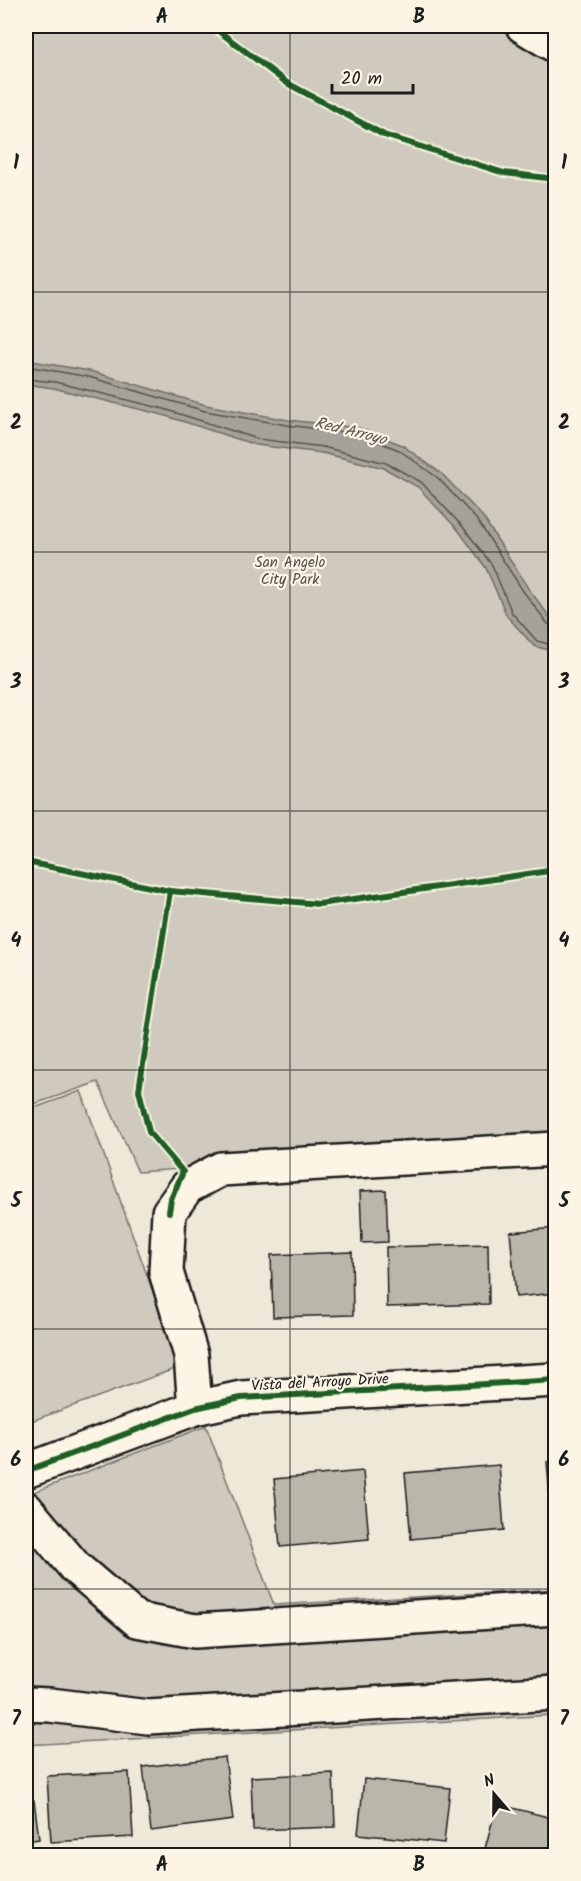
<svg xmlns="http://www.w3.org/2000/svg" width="581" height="1881" viewBox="0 0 581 1881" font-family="Kalam,sans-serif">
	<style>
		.green { fill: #cfcabd; stroke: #76736c; stroke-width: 1.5 }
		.water { fill: #a7a299; stroke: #6f6c67; stroke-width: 1.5 }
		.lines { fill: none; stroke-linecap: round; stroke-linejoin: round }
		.shore { stroke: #54524e; stroke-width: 1.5 }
		.building { fill: #bab6aa; stroke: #1c1c1c; stroke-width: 1.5 }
		.minor-casing { stroke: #1c1c1c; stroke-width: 38 }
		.minor { stroke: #fcf5e5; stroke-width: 33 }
		.cycleway-casing { stroke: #fcf5e5; stroke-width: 10 }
		.cycleway { stroke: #1b5e20; stroke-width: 6 }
		.grid { fill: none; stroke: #1c1c1c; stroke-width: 1.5; stroke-opacity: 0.55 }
		.labels { text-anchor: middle; stroke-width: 4.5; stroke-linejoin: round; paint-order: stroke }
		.park-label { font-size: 15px; fill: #52504c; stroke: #fcf5e5 }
		.street-label { font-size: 15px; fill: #1c1c1c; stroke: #fcf5e5 }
		.water-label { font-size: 16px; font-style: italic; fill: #5b5854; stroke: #fcf5e5 }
		.neatline { fill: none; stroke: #1c1c1c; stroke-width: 2 }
		.grid-label { font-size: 20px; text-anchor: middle; font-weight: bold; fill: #1c1c1c }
	</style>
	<rect width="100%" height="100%" fill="#eee8d9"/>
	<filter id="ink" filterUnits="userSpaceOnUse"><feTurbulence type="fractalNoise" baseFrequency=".0167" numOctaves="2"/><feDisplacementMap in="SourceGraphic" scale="12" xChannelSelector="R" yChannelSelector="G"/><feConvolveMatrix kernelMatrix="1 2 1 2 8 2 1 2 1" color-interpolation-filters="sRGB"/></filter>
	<g filter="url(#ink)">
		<g class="green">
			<polygon points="26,26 499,26 556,60 555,1143 138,1172 98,1082 26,1107"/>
			<polygon points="81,1091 180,1367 26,1423 26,1111"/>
			<polygon points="206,1426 274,1605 555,1589 555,1715 26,1745 26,1495"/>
		</g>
		<polygon class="water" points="26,360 90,371 206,405 288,420 359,428 402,445 442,474 483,517 528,588 552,620 555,621 555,652 534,646 507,616 486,568 459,531 418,487 384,468 322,453 256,445 163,415 53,388 26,384"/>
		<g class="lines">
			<g class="shore">
				<polyline points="26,366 89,377 205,411 287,425 358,434 399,450 438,478 478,521 523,591 548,624 556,626"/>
				<polyline points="26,379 55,382 164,409 258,439 323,447 386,463 421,482 463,527 492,565 512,613 537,641 556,646"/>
			</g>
		</g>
		<g class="building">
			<polygon points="386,1190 388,1242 362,1243 360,1191"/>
			<polygon points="556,1228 556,1293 516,1297 510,1232"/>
			<polygon points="488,1244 489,1304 387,1307 386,1247"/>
			<polygon points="352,1252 353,1315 273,1317 271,1255"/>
			<polygon points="556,1461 556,1523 552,1523 547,1462"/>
			<polygon points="499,1465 504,1530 411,1539 405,1473"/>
			<polygon points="363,1471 369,1539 280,1547 274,1479"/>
			<polygon points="225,1757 233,1820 151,1831 143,1767"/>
			<polygon points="129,1772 133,1837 51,1842 47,1776"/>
			<polygon points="333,1773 335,1827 253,1830 251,1777"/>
			<polygon points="364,1779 450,1788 444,1843 358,1834"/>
			<polygon points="34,1800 39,1839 26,1841 26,1801"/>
			<polygon points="497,1804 556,1819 556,1856 483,1856"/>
		</g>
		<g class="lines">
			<defs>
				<g id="minor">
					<polyline points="523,26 556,46"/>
					<polyline points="195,1408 191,1355 166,1272 169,1212 187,1187 221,1169 556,1149"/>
					<polyline points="26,1471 195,1408 241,1398 556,1380"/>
					<polyline points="26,1509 75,1567 137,1620 195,1631 556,1608"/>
					<polyline points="26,1704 50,1705 148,1717 556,1693"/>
				</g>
			</defs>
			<use href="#minor" class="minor-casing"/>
			<use href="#minor" class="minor"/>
			<defs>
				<g id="cycleway">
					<polyline points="212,26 287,83 384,135 504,173 556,179"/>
					<polyline points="26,862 170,891 319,904 556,870"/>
					<polyline points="169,1212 171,1199 183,1172 149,1132 139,1090 170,891"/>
					<polyline points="26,1471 195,1408 241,1398 556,1380"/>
				</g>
			</defs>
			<use href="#cycleway" class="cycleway-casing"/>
			<use href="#cycleway" class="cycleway"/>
		</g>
	</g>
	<path class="grid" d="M 290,26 L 290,1856M 26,292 L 556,292M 26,552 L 556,552M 26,811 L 556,811M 26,1070 L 556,1070M 26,1329 L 556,1329M 26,1589 L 556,1589"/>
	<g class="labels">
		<g class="park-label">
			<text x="290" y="567">San Angelo<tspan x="290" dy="17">City Park</tspan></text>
		</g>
		<g class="street-label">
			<text transform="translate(320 1382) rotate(-3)" y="5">Vista del Arroyo Drive</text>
		</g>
		<g class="water-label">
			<text transform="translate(351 430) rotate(14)" y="6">Red Arroyo</text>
		</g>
	</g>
	<rect width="581" height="1881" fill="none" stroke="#fcf5e5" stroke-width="66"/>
	<g transform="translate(494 1794) rotate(340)" stroke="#fcf5e5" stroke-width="4.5" paint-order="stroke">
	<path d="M0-4.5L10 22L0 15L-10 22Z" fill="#1c1c1c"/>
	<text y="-9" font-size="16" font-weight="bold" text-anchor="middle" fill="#1c1c1c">N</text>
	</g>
	<path d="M332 84v9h81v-9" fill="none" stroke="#1c1c1c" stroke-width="3"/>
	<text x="341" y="84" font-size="18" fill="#1c1c1c" stroke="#fcf5e5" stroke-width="4.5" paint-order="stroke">20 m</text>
	<rect x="33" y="33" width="515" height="1815" class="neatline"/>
	<g class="grid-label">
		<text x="162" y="23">A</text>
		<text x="419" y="23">B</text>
		<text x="16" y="169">1</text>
		<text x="564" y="169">1</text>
		<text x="16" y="429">2</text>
		<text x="564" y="429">2</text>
		<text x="16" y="688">3</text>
		<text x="564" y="688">3</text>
		<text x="16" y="947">4</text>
		<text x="564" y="947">4</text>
		<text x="16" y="1207">5</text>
		<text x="564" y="1207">5</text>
		<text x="16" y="1466">6</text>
		<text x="564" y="1466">6</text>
		<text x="16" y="1725">7</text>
		<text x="564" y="1725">7</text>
		<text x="162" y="1871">A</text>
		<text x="419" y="1871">B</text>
	</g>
</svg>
